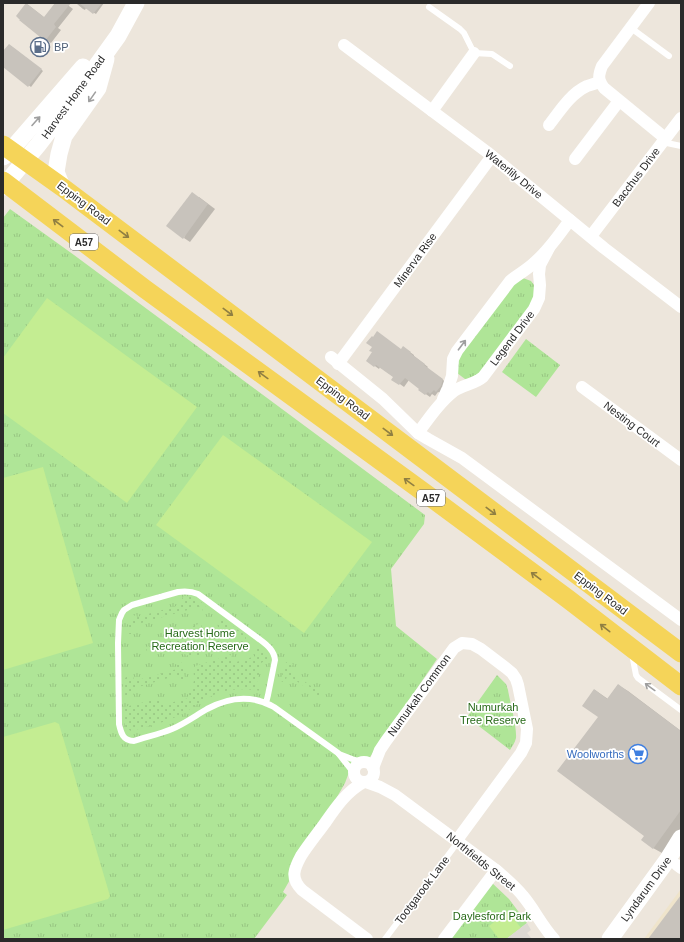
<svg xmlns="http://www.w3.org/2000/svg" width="684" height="942" viewBox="0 0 684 942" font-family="Arial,sans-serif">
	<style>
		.education { fill: #efe4cb }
		.grass { fill: url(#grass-tufts) }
		.garden { fill: url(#garden-dots) }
		.pitch { fill: #c4ed92 }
		.plaza { fill: #ddd9d3 }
		.shadow { fill: #0003 }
		.building { fill: #c8c3bc }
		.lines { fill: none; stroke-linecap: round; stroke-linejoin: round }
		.lane { stroke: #fff; stroke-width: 6 }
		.street { stroke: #fff; stroke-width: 12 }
		.secondary { stroke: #fff; stroke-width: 17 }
		.primary { stroke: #f5d459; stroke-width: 19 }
		.oneway { stroke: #9f9f9f }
		.oneway2 { stroke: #907f42 }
		.labels { text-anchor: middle; stroke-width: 3.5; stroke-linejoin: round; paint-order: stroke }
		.shield { fill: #fff; stroke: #6a6a6a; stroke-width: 1 }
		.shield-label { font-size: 10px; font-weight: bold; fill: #2a2a2a }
		.service-label { font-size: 11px; fill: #4e5e75; stroke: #fff; text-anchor: start }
		.street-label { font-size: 11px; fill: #2a2a2a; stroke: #fff }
		.park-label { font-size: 11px; fill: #276a18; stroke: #fff }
		.shop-label { font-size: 11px; fill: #366cbe; stroke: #fff; text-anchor: end }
	</style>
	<defs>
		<pattern id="grass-tufts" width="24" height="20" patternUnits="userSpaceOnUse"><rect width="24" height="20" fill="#afe597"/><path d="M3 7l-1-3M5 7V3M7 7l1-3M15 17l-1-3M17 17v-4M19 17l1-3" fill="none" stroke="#97c582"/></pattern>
		<pattern id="garden-dots" width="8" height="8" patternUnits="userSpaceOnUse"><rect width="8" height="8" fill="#afe597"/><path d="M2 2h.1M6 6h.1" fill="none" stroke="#97c582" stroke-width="1.8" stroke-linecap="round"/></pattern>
	</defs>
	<rect width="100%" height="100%" fill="#ede6dc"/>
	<polygon class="education" points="681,889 681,939 644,939"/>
	<g class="grass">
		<polygon points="10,209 74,255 425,515 424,524 391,569 396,626 437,659 368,760 359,761 348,775 345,783 283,892 287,895 254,939 3,939 3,218"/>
		<polygon points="523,278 531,281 534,285 536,289 532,303 482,372 471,379 465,379 457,373 456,362 510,286"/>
		<polygon points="526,339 560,365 536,397 502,372"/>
		<path d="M 497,675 L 506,684 L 508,690 C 510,702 517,727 516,738 C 515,743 512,746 510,750 L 467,717 Z"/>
		<polygon points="490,881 509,899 527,923 506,939 446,939"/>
	</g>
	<g class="garden">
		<path d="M 184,596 C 192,596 204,601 207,610 L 206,611 L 203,612 L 202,606 L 131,626 L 132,634 L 129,634 L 128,622 L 136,614 L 137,617 L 184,604 L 182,598 Z"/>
		<polygon points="217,619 224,620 245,635 246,638 245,641 241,642 239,636 236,637 212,644 213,649 213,651 191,657 180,652 175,653 172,645 147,653 146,647 176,638 175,632 176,631 199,624 201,624 203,631 218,627 216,620"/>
		<path d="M 260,648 C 266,650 270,657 268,664 L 262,662 L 256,686 L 263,688 L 263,691 C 240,688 224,688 204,700 C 195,705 187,712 178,716 C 163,723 146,727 131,731 L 126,728 C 124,721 122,714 125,707 L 160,698 L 162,705 L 189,698 L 187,690 C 189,689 191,687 192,685 C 197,679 191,672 195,666 L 231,655 L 233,663 L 256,656 L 254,649 Z"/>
		<path d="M 176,662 L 181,662 L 182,664 L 185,678 L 184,681 L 181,682 L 178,675 L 132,689 L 134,696 L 129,697 L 124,696 C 122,687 121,675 133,675 L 134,681 L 177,669 Z"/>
		<polygon points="287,662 293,664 289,670 322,694 320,697 292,678 287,676 285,683 281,681 284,664"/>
	</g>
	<g class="pitch">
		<polygon points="47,298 197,407 127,503 3,413 3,358"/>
		<polygon points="223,435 372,542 304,633 156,525"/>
		<polygon points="43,467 93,643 3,670 3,478"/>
		<polygon points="55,722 59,724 110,896 108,899 3,930 3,737"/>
		<polygon points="508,911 521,928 506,939 499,939 489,926"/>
	</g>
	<polygon class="plaza" points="527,923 531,930 527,933 532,939 506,939"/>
	<g class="shadow">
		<polygon points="56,3 65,3 73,9 58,28 61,30 51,43 46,40 27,4 45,18"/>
		<polygon points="78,3 104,3 96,14 86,8 85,10 83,9 77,4"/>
		<polygon points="11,46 43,71 31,87 3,65 3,53"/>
		<polygon points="199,197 215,209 190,242 184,238"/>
		<polygon points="402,350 407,350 414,355 414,356 428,367 427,368 447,383 441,393 438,392 435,396 432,394 430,397 420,390 421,388 409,380 404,387 393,379 394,377 380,367 379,369 368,361"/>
		<polygon points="618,685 628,691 681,731 681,828 662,853 653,848 646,836 599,717 595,690 608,699"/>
	</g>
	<g class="building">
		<polygon points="26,3 44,17 55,3 71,3 54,24 56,27 45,41 19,20 20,20 16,16"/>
		<polygon points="79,3 102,3 93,14"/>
		<polygon points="9,44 42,69 28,87 3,67 3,51"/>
		<polygon points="192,192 208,204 183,239 166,226"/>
		<polygon points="377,331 401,349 403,346 411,352 410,353 425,364 424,365 443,379 441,386 436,392 434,390 430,394 428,392 425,395 418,390 419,389 405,378 399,385 391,380 393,377 376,365 374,367 366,361 372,352 369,351 372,347 366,343 372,336 373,337"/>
		<polygon points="618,684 681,731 681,810 653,849 641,840 644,836 557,771 598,717 582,706 594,689 607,699"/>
		<polygon points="681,895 681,939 648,939"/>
	</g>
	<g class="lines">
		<g class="lane">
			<polyline points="429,7 460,29 464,33 474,53 492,54 510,66"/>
			<polyline points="631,28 669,56"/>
			<polyline points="662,142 681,146"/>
			<polyline points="632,654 636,675 638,678 681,710"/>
			<path d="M 266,703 L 268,695 L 275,660 C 274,650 267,645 259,639 L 198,594 C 191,591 186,591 178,592 L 132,605 L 124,610 L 122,613 L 119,620 L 118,643 L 119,724 C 121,733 123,741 134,741 C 146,737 160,734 172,729 C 184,724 195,716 207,709 C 229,697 251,694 274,707 L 338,753 L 353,772"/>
			<polyline points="339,754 352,759 362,762"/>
			<polyline points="385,939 458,842"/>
		</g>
		<g class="street">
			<path d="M 649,3 L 602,66 C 598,76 598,80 604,88 L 665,138"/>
			<polyline points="344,45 487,152 604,248 681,307"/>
			<polyline points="432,111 474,53"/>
			<path d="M 549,125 C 560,111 570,94 587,86 C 591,85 596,83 600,82"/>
			<polyline points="575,159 619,101"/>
			<polyline points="591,236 681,118"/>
			<polyline points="331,357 383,399 418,433 428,439 462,458 681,620"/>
			<polyline points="338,364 492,156"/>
			<polyline points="582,387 681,460"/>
			<path d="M 443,399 L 448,388 L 452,376 L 453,359 L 457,351 L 510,281 C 518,274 527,270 535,262 C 549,250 559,235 570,220"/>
			<path d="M 418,433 C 429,418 440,402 454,391 C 463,385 475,384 483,377 L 534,309 L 539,298 L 540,285 L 539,274 L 540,265 L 549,248"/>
			<circle cx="364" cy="772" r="10"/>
			<polyline points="373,768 380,750 386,741 454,648 462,643 472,644 481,649 506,668 512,673 516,679 518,685 527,729 526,743 521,753 457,840"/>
			<path d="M 364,782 C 347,791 336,807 325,823 C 317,834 308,845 301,856 C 294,869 290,878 302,890 L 367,939"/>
			<path d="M 366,782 L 380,787 L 395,795 L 496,870 C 505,878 515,886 523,896 C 534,909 542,926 554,939"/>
			<polyline points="677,865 681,868"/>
			<polyline points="444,939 496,870"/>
		</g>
		<g class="secondary">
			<polyline points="3,157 11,150 83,67"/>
			<polyline points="3,187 38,145 61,115 118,36 136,3"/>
			<polyline points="62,187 56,172 59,154 64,136 98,88 106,59"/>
			<polyline points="610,939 668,859 681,838"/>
		</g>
		<g class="primary">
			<polyline points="3,145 62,187 681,653"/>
			<polyline points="3,181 145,289 433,499 568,599 681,686"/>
		</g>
	</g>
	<defs><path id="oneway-shaft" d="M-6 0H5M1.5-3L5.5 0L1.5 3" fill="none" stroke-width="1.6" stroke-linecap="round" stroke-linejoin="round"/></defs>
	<g class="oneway">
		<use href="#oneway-shaft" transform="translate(92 97) rotate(125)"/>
		<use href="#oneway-shaft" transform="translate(36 121) rotate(-48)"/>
		<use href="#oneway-shaft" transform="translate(462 345) rotate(-53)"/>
		<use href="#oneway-shaft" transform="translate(650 687) rotate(-144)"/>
	</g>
	<g class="oneway2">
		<use href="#oneway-shaft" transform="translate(58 223) rotate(-143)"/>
		<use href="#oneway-shaft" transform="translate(124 234) rotate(37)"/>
		<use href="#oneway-shaft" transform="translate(228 312) rotate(37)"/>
		<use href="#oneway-shaft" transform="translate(263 375) rotate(-144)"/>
		<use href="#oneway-shaft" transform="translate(388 432) rotate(37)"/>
		<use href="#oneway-shaft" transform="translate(409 482) rotate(-144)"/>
		<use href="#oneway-shaft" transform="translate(491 511) rotate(37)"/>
		<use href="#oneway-shaft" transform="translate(536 576) rotate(-143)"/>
		<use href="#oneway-shaft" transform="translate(605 628) rotate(-142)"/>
	</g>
	<defs>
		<symbol id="fuel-ring" viewBox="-11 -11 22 22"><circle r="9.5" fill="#fff" stroke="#5c6f8a" stroke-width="1.5"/><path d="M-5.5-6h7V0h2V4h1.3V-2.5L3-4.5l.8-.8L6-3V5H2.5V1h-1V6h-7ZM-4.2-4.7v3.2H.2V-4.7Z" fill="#5c6f8a"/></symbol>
		<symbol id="supermarket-ring" viewBox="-11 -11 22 22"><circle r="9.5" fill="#fff" stroke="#3f7fe0" stroke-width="1.5"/><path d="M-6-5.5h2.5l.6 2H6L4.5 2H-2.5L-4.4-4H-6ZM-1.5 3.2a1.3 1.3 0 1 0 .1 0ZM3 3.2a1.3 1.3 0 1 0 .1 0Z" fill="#3f7fe0"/></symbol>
	</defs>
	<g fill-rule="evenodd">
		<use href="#fuel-ring" x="29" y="36" width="22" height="22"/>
		<use href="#supermarket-ring" x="627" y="743" width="22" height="22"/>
	</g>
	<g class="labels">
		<g class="shield">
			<rect x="70" y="234" width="28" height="16" rx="3"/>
			<rect x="417" y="490" width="28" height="16" rx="3"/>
		</g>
		<g class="shield-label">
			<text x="84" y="246">A57</text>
			<text x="431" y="502">A57</text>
		</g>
		<g class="service-label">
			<text x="54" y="51">BP</text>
		</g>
		<g class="street-label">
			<text transform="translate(73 97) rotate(-54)" y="4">Harvest Home Road</text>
			<text transform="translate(514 174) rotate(39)" y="4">Waterlily Drive</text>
			<text transform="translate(636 177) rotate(-53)" y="4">Bacchus Drive</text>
			<text transform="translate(84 203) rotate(37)" y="4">Epping Road</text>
			<text transform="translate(415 260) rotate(-54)" y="4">Minerva Rise</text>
			<text transform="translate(512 338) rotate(-53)" y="4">Legend Drive</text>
			<text transform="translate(343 398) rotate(37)" y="4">Epping Road</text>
			<text transform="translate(632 424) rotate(37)" y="4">Nesting Court</text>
			<text transform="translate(601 593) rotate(37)" y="4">Epping Road</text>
			<text transform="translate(419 695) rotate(-54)" y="4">Numurkah Common</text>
			<text transform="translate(481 861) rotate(39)" y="4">Northfields Street</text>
			<text transform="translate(646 889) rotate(-54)" y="4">Lyndarum Drive</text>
			<text transform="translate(422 890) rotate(-53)" y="4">Tootgarook Lane</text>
		</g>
		<g class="park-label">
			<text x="200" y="637">Harvest Home<tspan x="200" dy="13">Recreation Reserve</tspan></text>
			<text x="493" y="711">Numurkah<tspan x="493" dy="13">Tree Reserve</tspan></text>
			<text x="492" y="920">Daylesford Park</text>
		</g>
		<g class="shop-label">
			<text x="624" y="758">Woolworths</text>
		</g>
	</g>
	<rect width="684" height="942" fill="none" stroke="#2a2a2a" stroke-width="8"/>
</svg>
